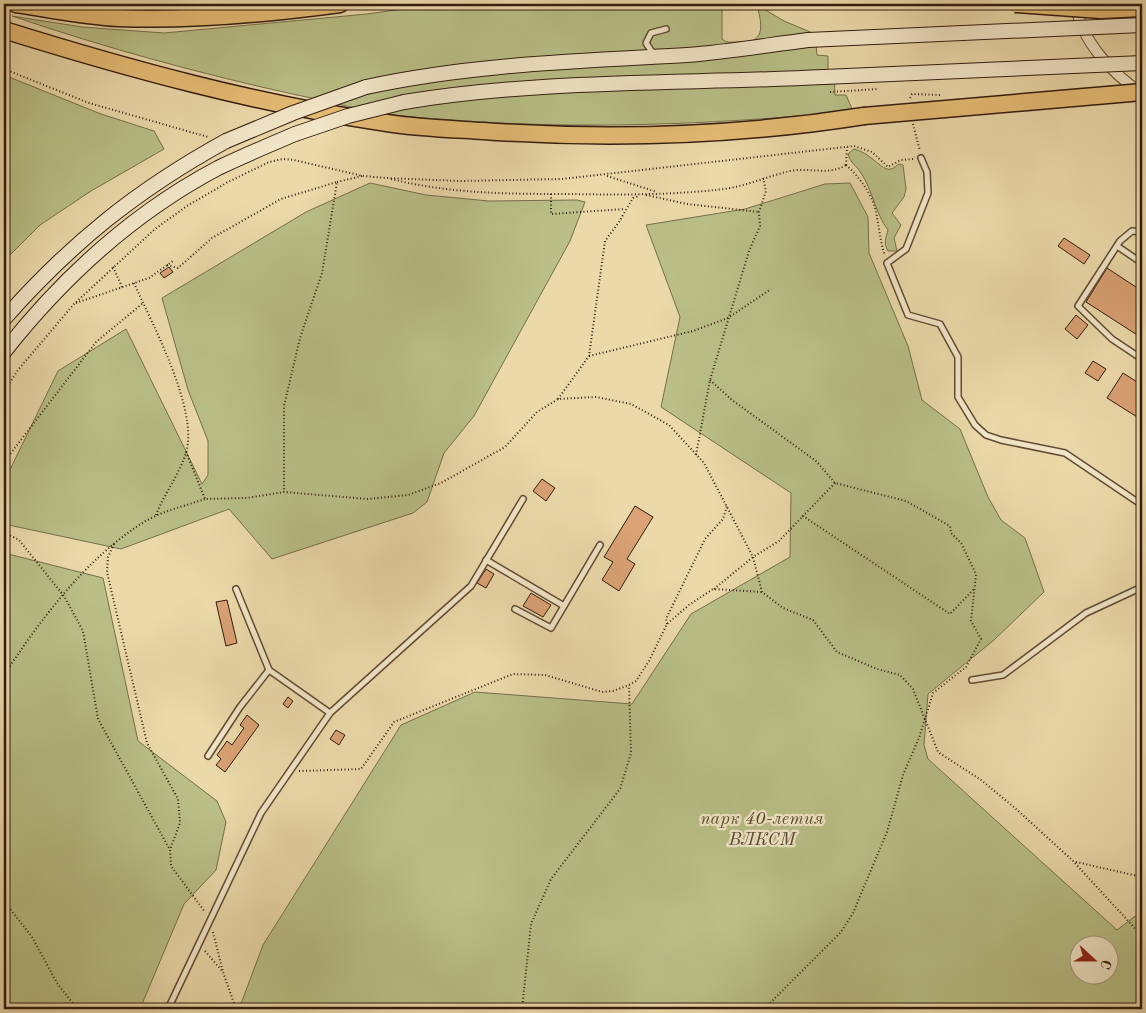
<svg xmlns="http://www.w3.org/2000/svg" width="1146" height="1013" viewBox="0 0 1146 1013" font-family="'Old Standard TT',serif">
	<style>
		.green { fill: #b9bf87; stroke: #766e4a; fill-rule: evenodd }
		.building { fill: #daa275; stroke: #331c0e }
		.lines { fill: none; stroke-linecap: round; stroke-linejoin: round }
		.service-casing { stroke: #614b35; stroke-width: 8 }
		.minor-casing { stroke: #614b35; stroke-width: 12 }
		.secondary-casing { stroke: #331c0e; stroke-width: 16 }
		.trunk-casing { stroke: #331c0e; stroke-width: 19 }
		.path { stroke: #331c0e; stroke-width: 2; stroke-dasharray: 1 2.5; stroke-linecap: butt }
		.service { stroke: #f2e6c8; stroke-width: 5 }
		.minor { stroke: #f2e6c8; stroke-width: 10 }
		.secondary { stroke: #f2e6c8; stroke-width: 14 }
		.trunk { stroke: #e6bc75; stroke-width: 16 }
		.secondary-bridge-casing { stroke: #331c0e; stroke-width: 16; stroke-linecap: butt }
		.trunk-bridge-casing { stroke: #331c0e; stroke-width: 19; stroke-linecap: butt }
		.secondary-bridge { stroke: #f2e6c8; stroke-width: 14 }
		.trunk-bridge { stroke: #e6bc75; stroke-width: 16 }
		.labels { text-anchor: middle; stroke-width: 4.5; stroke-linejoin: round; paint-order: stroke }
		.park-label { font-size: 18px; font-style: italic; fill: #5b4d32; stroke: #f2e6c8 }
	</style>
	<rect width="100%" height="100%" fill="#ebd9aa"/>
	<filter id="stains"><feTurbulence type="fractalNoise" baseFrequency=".004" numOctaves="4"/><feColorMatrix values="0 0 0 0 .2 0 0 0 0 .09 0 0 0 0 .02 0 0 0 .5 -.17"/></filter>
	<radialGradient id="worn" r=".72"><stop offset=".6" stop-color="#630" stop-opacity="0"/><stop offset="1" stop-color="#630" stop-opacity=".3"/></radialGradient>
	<g class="green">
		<path d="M 440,4 L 722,4 L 722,39 C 726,43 731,42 737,42 C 765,44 763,28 757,5 L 784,21 L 815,34 L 817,55 L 828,56 L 828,71 L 834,71 L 835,95 L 846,95 L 853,111 C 703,126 553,131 403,116 C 367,112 332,102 297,95 C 201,74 106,48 12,16 L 82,27 L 164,33 L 367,14 Z"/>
		<polygon points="4,75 101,114 154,131 164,149 91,191 40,225 4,261"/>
		<path d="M 854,149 C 870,153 878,166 887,169 C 892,170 895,167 899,164 L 903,165 L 906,189 L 904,197 L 892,213 L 901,225 L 894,238 L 897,251 L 888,251 C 883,243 886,238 888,230 C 875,213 873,191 861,173 C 857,166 850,163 848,154 Z"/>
		<polygon points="370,183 426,195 489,201 577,200 585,202 570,241 474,416 444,453 427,502 413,513 272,559 229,509 121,549 4,524 4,482 58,371 126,329 202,484 208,475 208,441 188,390 162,298 306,212"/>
		<path d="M 850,183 L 868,217 L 869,253 L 908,346 L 922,400 L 960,429 L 988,497 L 1001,520 L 1025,538 L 1044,592 L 994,640 L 928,694 L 924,745 L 928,759 L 1117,930 L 1142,911 L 1142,1009 L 239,1009 L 263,945 L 401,725 L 475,692 L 632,704 L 691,614 L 790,557 L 791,493 L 661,407 L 680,317 L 646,225 L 745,209 L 825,184 ZM 1078,946 L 1108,946 L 1108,976 L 1078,976 Z"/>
		<polygon points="4,553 103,578 138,741 217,801 226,822 216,870 184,904 140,1009 4,1009"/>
	</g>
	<g class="building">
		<polygon points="1064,238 1090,255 1084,264 1058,246"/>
		<polygon points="169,267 173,272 164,278 160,273"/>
		<polygon points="1107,268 1142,291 1142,338 1086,302"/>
		<polygon points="1076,315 1088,325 1077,339 1065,329"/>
		<polygon points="1093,361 1106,369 1098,381 1085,373"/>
		<polygon points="1123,373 1142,385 1142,420 1107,398"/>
		<polygon points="542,479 555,488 546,501 533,491"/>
		<polygon points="635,506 653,517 627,559 635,564 619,591 602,580 613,562 604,557"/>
		<polygon points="486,569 494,574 486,588 477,583"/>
		<polygon points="531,593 551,605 543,617 523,606"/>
		<polygon points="227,600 237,643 226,646 216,602"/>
		<polygon points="288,697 293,701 288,708 283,704"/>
		<polygon points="247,715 259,725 225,772 216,765 221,759 217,755 227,741 232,745 244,728 240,725"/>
		<polygon points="336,730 345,735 339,745 330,739"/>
	</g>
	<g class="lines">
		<defs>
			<g id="service">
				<polyline points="654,55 646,43 651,33 666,29"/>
				<polyline points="921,158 927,172 928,193 906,249 887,263 908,315 940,324 958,357 958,397 975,425 986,435 1001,440 1065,453 1142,505"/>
				<polyline points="1142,232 1132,231 1120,241 1078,306 1112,339 1142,359"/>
				<polyline points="1117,246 1142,263"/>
				<polyline points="486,560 564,606 600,545"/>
				<polyline points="236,589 269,670 330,713"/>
				<polyline points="515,609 551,628 564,606"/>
				<polyline points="972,680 1003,675 1086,613 1142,587"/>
				<polyline points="208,756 240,707 269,670"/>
				<polyline points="168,1009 261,813 330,713 471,586 523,499"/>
			</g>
			<path id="minor" d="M 1076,5 C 1081,41 1112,73 1141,93"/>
			<g id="secondary">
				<path d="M 366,87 C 472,64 579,61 687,55 C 727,52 768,45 808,40"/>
				<path d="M 404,102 C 543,79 684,84 824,77"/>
				<path d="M 4,319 C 71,243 137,190 226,141"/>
				<path d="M 4,352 C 63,277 133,213 218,168 C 243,156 269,145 295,134"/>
			</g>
			<g id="trunk">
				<path d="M 16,4 C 50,9 84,16 119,18 C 193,21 266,14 340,4"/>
				<path d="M 4,30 C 129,69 257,104 387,123 C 419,128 451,129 483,131 C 611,140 737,136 864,116"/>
			</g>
		</defs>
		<use href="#service" class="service-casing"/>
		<use href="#minor" class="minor-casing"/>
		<use href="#secondary" class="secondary-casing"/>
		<use href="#trunk" class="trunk-casing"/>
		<g class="path">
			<polyline points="4,69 89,103 208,137"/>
			<polyline points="830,92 879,89"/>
			<polyline points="910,98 912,94 940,95"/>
			<polyline points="913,124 920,151"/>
			<path d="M 846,165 C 860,177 875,198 877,218 C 880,232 880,241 885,256"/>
			<polyline points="846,165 847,147"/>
			<polyline points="607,176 657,192"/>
			<path d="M 391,179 C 451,194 511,194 572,194 C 623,195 674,195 724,189 C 747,186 768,176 790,171 C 809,167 829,176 846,165"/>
			<polyline points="337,182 362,176"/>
			<polyline points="551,194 551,214 625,209"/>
			<polyline points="646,195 687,204 759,212"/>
			<polyline points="167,265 178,268 212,238 281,199 337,182 322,273 300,338 284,406 284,492"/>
			<polyline points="113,267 122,287"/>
			<path d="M 134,283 C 152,324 199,410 186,453 C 179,475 164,494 156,515"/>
			<polyline points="76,303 149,278 173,261"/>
			<polyline points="589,356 693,331 728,318 771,289"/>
			<polyline points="710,380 732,400 816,461 835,483 906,501 950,526 951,533 961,543 976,574 971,621 981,639 966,667 933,693 919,738 903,775 887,832 853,913 841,932 764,1009"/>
			<polyline points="4,392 18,370 74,304 155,229 187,206 228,182 269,162 283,159 294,160 363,176 386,178 460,181 562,179 854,146 872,152 888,167 901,160 913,159"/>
			<polyline points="558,399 589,356 605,241 619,222 633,198 639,196"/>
			<polyline points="186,452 205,499 247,498 284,492 368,499 408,495 441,483 505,447 537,412 558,399 596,397 631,404 669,425 704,463 753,557 762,592 783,608 813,620 837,652 877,669 900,675 913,689 938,752 981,780 1015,808 1072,860 1142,936"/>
			<polyline points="696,455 710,380 749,251 760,226 759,212 766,191 763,178"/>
			<polyline points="4,462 96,342 143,303"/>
			<polyline points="835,483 803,516 950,614 974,589"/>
			<polyline points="4,532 19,540 64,596 83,631 98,719 170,850"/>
			<polyline points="114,544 108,557 107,572 147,743 178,799 180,823 170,850 171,866 205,912"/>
			<polyline points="714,589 753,557 779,541 803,516"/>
			<polyline points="667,624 666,619 705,539 723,519 727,506"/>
			<path d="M 4,675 C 41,619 86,558 144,522 C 162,511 185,506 205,499"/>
			<polyline points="299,771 361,769 394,722 513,674 545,675 602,692 613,691 629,685 636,681 649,661 667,624 689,605 713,589 762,592"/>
			<polyline points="1076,862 1142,877"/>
			<polyline points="4,901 32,937 57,983 77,1009"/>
			<polyline points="213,932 223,972"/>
			<polyline points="205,951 223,972 236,1009"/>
			<polyline points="522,1009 531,924 551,879 620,789 631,753 629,685"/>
		</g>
		<use href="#service" class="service"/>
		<use href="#minor" class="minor"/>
		<use href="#secondary" class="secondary"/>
		<use href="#trunk" class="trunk"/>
		<defs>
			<g id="secondary-bridge">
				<polyline points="808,40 1142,25"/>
				<polyline points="824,77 1142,63"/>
				<polyline points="295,134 348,116 404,102"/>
				<polyline points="226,141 293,113 366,87"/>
			</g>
			<g id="trunk-bridge">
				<polyline points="1015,4 1101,10 1142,8"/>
				<polyline points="864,116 1142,92"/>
			</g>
		</defs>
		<use href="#secondary-bridge" class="secondary-bridge-casing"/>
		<use href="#trunk-bridge" class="trunk-bridge-casing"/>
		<use href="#secondary-bridge" class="secondary-bridge"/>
		<use href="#trunk-bridge" class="trunk-bridge"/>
	</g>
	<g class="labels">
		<g class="park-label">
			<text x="762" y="824">парк 40-летия<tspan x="762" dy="21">ВЛКСМ</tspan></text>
		</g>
	</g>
	<rect width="1146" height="1013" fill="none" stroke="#ebd9aa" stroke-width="20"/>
	<rect x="5" y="5" width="1136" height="1003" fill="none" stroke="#331c0e" stroke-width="2.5"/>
	<rect x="10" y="10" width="1126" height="993" fill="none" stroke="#331c0e"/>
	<g transform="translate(1094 960) rotate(111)"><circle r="24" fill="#f2e6c8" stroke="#a6957e"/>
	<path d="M0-4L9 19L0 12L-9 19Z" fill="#8f2418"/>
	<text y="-8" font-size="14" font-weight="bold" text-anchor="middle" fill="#331c0e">С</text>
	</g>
	<rect width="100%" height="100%" filter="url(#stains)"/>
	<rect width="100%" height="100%" fill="url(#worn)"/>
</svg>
